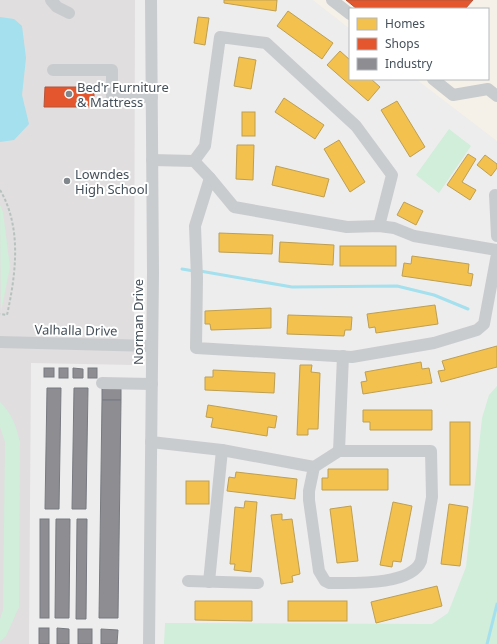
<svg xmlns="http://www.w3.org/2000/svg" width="497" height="644" viewBox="0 0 497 644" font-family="'Noto Sans',sans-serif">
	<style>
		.commercial { fill: #f6f1e8 }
		.education { fill: #e0dedf }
		.green { fill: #d0eeda }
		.water { fill: #a4e0ed }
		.homes { fill: #f2c14e; stroke: #be9f52 }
		.shops { fill: #e4572e; stroke: #b4553b }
		.industry { fill: #8d8d92; stroke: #777b81 }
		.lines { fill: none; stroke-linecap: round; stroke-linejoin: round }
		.stream { stroke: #a4e0ed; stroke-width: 3 }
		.path { stroke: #b6c2be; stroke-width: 2; stroke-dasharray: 3 2; stroke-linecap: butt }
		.minor { stroke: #c9ccce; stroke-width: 12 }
		.poi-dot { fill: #80878d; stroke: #fff; stroke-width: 1.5 }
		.labels { text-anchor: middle; stroke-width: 4; stroke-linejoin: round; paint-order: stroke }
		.poi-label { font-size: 13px; fill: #44505a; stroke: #fff; text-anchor: start }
		.street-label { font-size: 13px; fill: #44505a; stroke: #fff }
	</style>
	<rect width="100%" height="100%" fill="#eeeded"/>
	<polygon class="commercial" points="313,0 497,0 497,141 416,79 488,79 488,9 350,9 350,29"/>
	<polygon class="education" points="0,0 135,0 134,365 31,363 29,644 0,644"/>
	<g class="green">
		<polygon points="449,129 471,146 439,193 416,175"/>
		<polygon points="0,205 3,212 10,267 1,312"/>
		<polygon points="497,386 497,644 164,644 165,623 432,624 448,613 466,567 482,418 489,395"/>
		<path d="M 0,402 C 12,413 17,428 20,443 L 19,607 L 6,636 L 0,642 L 0,619 L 3,610 L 5,442 L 0,427 Z"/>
	</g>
	<polygon class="water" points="0,17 14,19 22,26 26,58 22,95 29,124 14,140 0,142"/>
	<g class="homes">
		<polygon points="224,0 277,0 276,11 224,3"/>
		<polygon points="288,11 333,43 322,59 277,26"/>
		<polygon points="198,17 209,18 205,45 194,43"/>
		<polygon points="340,51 350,60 350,79 371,79 380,87 368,101 327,65"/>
		<polygon points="239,57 256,60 251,89 234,86"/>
		<polygon points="284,98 324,125 315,139 275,112"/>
		<polygon points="397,101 425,147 410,157 381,110"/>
		<rect x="242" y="112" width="13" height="24"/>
		<polygon points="339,140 365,182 350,192 324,149"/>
		<polygon points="237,145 254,145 253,180 236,179"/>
		<polygon points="468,154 476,159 462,182 476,190 470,200 447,185"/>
		<polygon points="485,155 497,164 497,168 491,176 477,165"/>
		<polygon points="276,166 329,179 324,197 272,185"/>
		<polygon points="404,202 423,211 416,225 397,215"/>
		<polygon points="219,233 273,235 272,254 219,252"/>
		<polygon points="280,242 334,245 333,265 279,262"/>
		<rect x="340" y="246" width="56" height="20"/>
		<polygon points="412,256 469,264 468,273 473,274 471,286 402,276 404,263 411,264"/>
		<polygon points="435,305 438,324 376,333 375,327 369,328 367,314"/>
		<polygon points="271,308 271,328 211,330 210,324 205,324 205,311"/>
		<polygon points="288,315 352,317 351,330 345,330 344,336 287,334"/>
		<polygon points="497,346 497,367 441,382 438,371 445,370 442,361"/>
		<polygon points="421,362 422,369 429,368 432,383 363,394 361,382 367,381 365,372"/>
		<polygon points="300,365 312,365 311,372 320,373 318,429 308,429 308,435 297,435"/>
		<polygon points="213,370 275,373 274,393 205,390 205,377 213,377"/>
		<polygon points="208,405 277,416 275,428 268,427 267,436 211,427 213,418 206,417"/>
		<polygon points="363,410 432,410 432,430 370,430 370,422 363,422"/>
		<rect x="450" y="422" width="20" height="63"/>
		<polygon points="328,469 388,469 388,490 322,490 322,478 328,478"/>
		<polygon points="236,472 297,479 295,499 227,491 229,477 235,478"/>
		<rect x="186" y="481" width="23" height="23"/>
		<polygon points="245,501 257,502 251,572 234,570 235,564 230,564 235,507 244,508"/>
		<polygon points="393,502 412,506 401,562 393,561 392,567 380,565"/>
		<polygon points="449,504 468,507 460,566 441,564"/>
		<polygon points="351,506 358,561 337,563 330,509"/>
		<polygon points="282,514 282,520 292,519 300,574 292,576 293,582 281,584 271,515"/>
		<polygon points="437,586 442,606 376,623 371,602"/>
		<polygon points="195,601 252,601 252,621 195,620"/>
		<rect x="288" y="601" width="59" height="20"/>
	</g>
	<g class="shops">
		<polygon points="346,0 473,0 465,9 357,9"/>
		<polygon points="45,87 94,87 94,101 91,101 91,107 44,107"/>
	</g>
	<g class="industry">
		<rect x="44" y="368" width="10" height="9"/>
		<rect x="59" y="368" width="9" height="10"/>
		<polygon points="73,368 83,369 83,378 73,378"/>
		<rect x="88" y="368" width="9" height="10"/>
		<polygon points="47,388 61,388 59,509 45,509"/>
		<polygon points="74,388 88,388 86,509 72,509"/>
		<polygon points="102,388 121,389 121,400 102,400"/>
		<polygon points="102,400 121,400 118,618 99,618"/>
		<rect x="40" y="519" width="9" height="99"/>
		<polygon points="56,519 70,519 69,618 55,618"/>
		<polygon points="77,519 87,519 86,619 76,619"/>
		<rect x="39" y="628" width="10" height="16"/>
		<polygon points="57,628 69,629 69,644 57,644"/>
		<rect x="78" y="629" width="14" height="15"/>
		<polygon points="101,629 118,630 117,644 101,644"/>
	</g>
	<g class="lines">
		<g class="stream">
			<polyline points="182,269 194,271"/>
			<polyline points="200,271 292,287 397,286 434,295 468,309"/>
			<polyline points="487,644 497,604"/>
		</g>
		<path class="path" d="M 0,190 C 22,227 16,274 7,315 L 0,314"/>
		<g class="minor">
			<polyline points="51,0 57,7 69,13"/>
			<polyline points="332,0 350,14"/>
			<polyline points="53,70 112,70 112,96 152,97"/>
			<polyline points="433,79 453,95 488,89 497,96"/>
			<polyline points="152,160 194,161 210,178"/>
			<polyline points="194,161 205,146 220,37 266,43 356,126 392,175 379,226"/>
			<polyline points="495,195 497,236"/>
			<polyline points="497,250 414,236 394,228 379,226 347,227 234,207 210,178 195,226 197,278 196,348 352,357 434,343 477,330 484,324 497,254"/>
			<polyline points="0,342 152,346"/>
			<polyline points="102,383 152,384"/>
			<path d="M 151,442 L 222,450 L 314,467 L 339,451 L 431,451 L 432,497 L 421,561 C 411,586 352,583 329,583 L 325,581 L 319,571 L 309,500 L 309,491 L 314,467"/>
			<polyline points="339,451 343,356"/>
			<polyline points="188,581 258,583"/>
			<polyline points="209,582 222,450"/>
			<polyline points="149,644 153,273 151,0"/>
		</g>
	</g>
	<g class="poi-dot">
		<circle cx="69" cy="94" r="4"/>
		<circle cx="67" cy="181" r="4"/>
	</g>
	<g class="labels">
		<g class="poi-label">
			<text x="77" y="92">Bed'r Furniture<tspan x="77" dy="15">&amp; Mattress</tspan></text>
			<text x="75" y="179">Lowndes<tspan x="75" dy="15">High School</tspan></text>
		</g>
		<g class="street-label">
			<text transform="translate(138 322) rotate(-90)" y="5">Norman Drive</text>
			<text transform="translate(76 330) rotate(1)" y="5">Valhalla Drive</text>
		</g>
	</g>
	<rect x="349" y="8" width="140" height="72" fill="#ffffff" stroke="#b4b9bd"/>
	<rect x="357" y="18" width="20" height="12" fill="#f2c14e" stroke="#b4b9bd"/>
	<text x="385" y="28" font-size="12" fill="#44505a">Homes</text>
	<rect x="357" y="38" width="20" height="12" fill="#e4572e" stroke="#b4b9bd"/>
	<text x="385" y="48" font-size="12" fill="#44505a">Shops</text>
	<rect x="357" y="58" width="20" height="12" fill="#8d8d92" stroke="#b4b9bd"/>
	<text x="385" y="68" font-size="12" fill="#44505a">Industry</text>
</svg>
